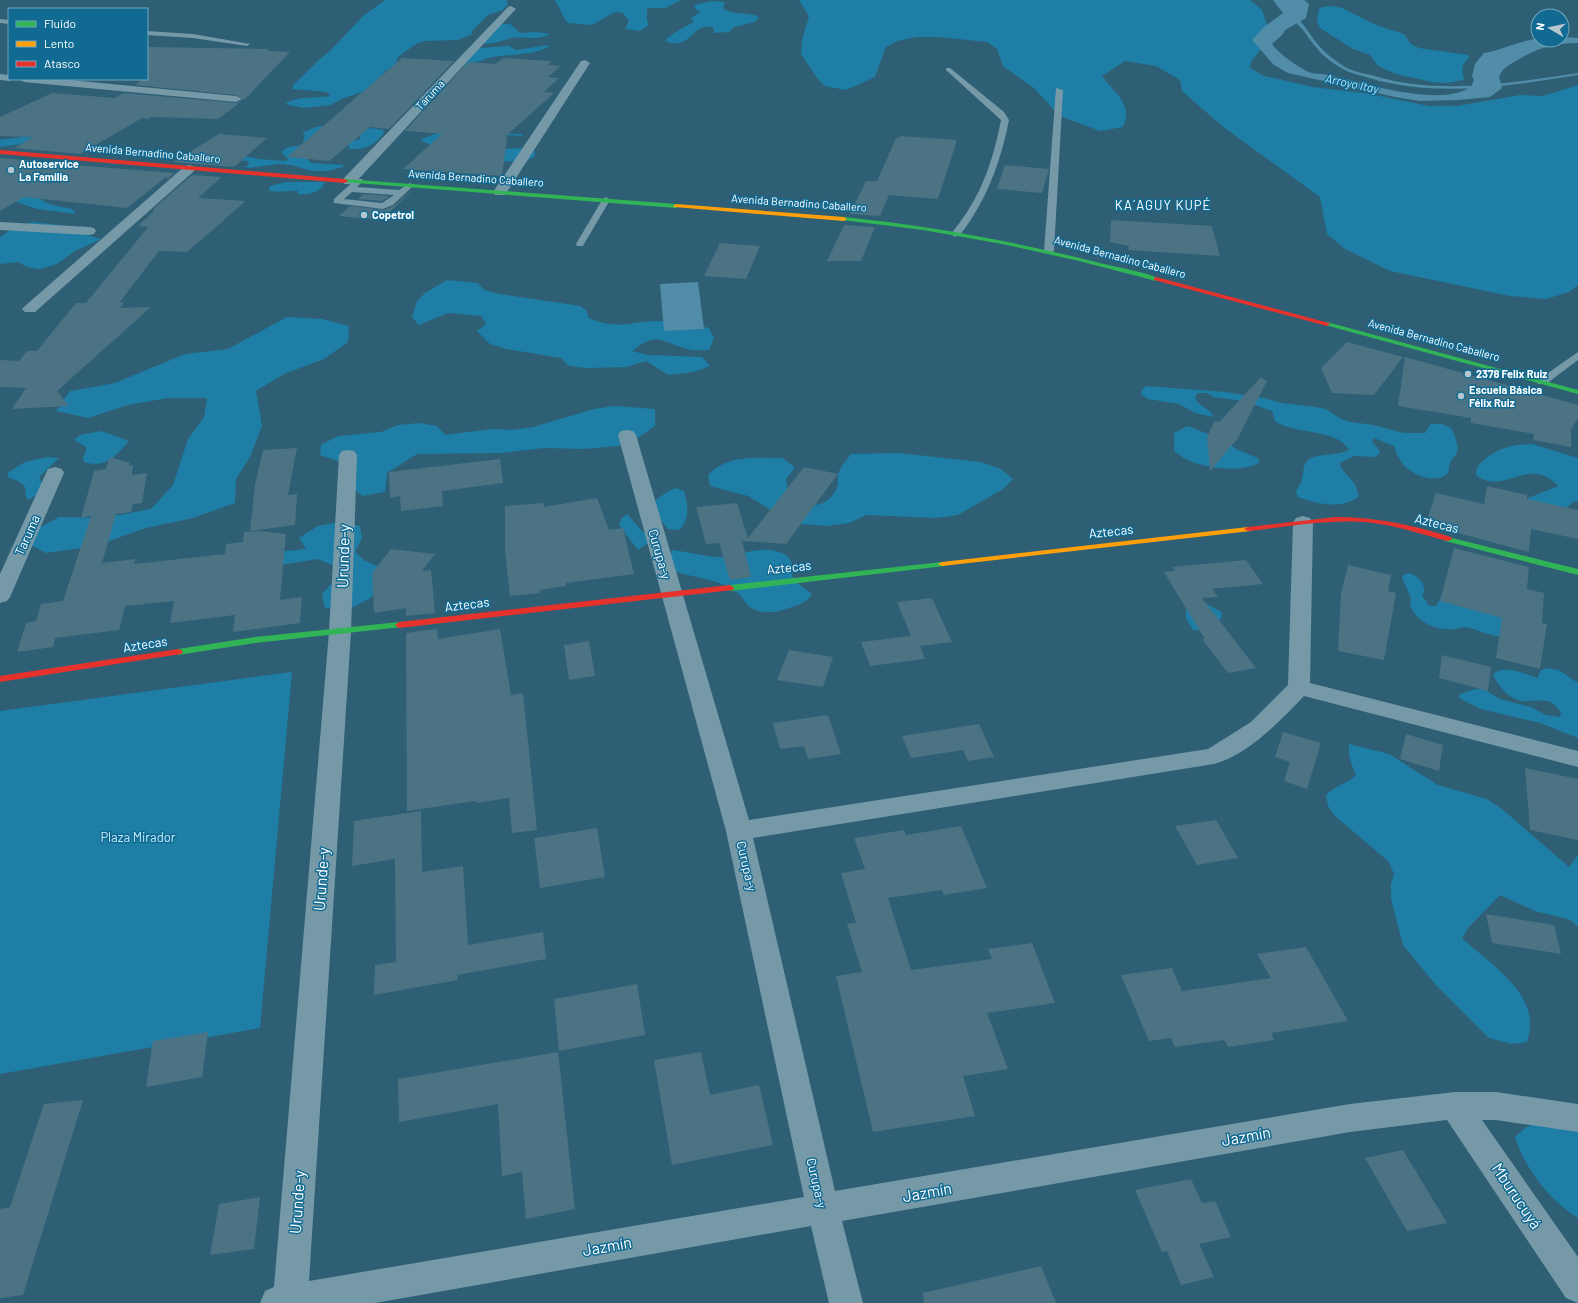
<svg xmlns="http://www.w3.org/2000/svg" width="1578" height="1303" viewBox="0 0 1578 1303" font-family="Barlow,sans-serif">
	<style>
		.green { fill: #1e7ea6 }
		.water { fill: #518da9 }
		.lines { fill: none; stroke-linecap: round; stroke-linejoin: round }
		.stream { fill: #518da9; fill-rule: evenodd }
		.building { fill: #4b7384 }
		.lane { fill: #7699a8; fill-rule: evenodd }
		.street { fill: #7699a8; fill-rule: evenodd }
		.fast { fill: #30b455; fill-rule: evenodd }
		.slow { fill: #ff9f0a; fill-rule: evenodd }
		.jam { fill: #e5322d; fill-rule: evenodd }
		.poi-dot { fill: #b6c7cf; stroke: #116a92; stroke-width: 1.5 }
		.labels { text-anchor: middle; stroke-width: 3; stroke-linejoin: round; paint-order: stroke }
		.far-street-label { font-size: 11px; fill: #fff; stroke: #116a92 }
		.far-poi-label { font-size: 11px; font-weight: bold; fill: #fff; stroke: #116a92; text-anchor: start }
		.far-water-label { font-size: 12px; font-style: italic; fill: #bae8fb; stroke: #116a92 }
		.far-quarter-label { font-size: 13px; letter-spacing: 1px; fill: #fff; stroke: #116a92 }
		.street-label { font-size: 13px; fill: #fff; stroke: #116a92 }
		.park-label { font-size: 13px; fill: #c4edfd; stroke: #116a92 }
		.near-street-label { font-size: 16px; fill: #fff; stroke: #116a92 }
	</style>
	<rect width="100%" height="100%" fill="#2e5f75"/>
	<g class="green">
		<path d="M 385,0 L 507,0 L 508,4 L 503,10 L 488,15 L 472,31 L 472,34 L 458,40 L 424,41 L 416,44 L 398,57 L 395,65 L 384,72 L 380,79 L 365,91 L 344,98 L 330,105 L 304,108 L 285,104 C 298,95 315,99 330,96 L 327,92 L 293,89 L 293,85 L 321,58 L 331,50 L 363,16 Z"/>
		<path d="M 554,0 L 681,0 L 665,8 L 647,8 L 647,20 L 649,25 L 640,31 L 625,29 L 629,21 L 623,13 L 618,12 L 613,13 L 592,25 L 568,23 C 561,16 561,7 554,0 Z"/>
		<path d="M 799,0 L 1250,0 L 1262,10 L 1271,36 L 1251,62 L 1250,68 L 1264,76 L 1313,87 L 1370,94 L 1429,106 L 1457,106 L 1520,95 L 1543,96 L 1578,85 L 1578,285 L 1569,292 L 1546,299 L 1510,296 L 1390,271 L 1345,249 L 1327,234 L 1320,197 L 1222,126 L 1182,91 L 1180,80 L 1156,66 L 1125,61 L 1102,76 C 1114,93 1134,104 1123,127 L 1100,131 L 1060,116 L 1034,88 L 1003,66 L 997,49 L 987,42 L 939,37 L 917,37 L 897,41 L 886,47 L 875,77 L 846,90 L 825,86 L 817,78 L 801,54 L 802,40 L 809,16 Z"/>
		<path d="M 712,1 L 725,2 L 723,8 C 732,16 748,11 759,17 L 755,22 L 734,27 L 729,32 L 714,33 L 714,28 C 692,20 692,52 665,41 C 670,34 686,26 694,22 L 691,18 L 701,12 L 696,10 L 694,5 Z"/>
		<path d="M 1331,6 L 1342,8 L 1376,25 L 1404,34 L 1411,44 L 1419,48 L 1468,55 L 1469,58 C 1459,68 1463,68 1464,80 L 1446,83 L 1432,82 L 1396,74 L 1378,66 L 1370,55 L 1353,49 L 1320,28 L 1317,21 L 1319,9 L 1322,7 Z"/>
		<path d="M 499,24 L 510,24 L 520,33 L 536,32 L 550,34 C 538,41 524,36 512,38 C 500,41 493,45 480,43 Z"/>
		<path d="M 549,45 L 550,46 C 530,57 510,53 489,58 C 479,60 472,66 462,66 L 479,48 L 509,46 L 516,50 Z"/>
		<polygon points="330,125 303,154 311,163 344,165 343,167 328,171 312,171 291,165 279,164 249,168 245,167 249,164 248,161 222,159 243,156 259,159 285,161 288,159 281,152 288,147 302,145 305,135 302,133 316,127"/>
		<path d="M 372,128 L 383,130 L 384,133 C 376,145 364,150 349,149 L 348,141 L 361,139 L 359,134 L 366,129 Z"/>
		<path d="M 438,133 L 522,134 L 523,136 L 502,135 L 502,149 L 523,148 L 535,151 L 535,156 C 517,171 442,152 422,141 L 422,139 Z"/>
		<polygon points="36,135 21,144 0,147 0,140"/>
		<path d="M 286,182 L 325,182 C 321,193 308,195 298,194 L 298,191 C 289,190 280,193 270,191 L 269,189 L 270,186 Z"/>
		<path d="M 33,191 C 44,206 54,205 72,209 L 76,214 L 37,209 L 8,199 Z"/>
		<polygon points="33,222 75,227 79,233 101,239 75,251 57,264 40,269 27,267 18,262 0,264 0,237 15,227"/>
		<path d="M 447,280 L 478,283 L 484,290 L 500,294 L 580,306 L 586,310 L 589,318 C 617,330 629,322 656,321 C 674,321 692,325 709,328 L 714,338 L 709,350 C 702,350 694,351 687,349 C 661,342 658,331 632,351 L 648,355 L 702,357 L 710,366 L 694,372 L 668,375 L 646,361 L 627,367 L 587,368 L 569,366 L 561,358 L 506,349 L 490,344 L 477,331 L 486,324 L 481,316 L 448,313 L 419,325 L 412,317 L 417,301 L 425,293 Z"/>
		<polygon points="287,317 322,319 349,326 348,342 324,359 284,374 256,391 262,426 250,457 236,479 235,503 193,518 146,528 95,546 46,553 19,539 59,517 103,518 151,509 173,485 188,439 204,417 207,398 168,398 128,405 88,418 56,411 70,391 115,383 185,354 228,349"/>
		<path d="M 1146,386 L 1225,392 L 1263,398 L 1282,403 L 1315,407 L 1326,409 L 1341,419 L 1351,422 L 1373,425 L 1404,433 L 1425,433 L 1431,424 L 1442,424 L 1451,428 C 1454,434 1459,445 1457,452 C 1456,456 1452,458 1450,462 C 1449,466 1450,470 1447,474 C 1435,485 1410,474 1402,463 C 1398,458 1396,452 1394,446 L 1374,438 L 1372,442 L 1378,448 L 1380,453 L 1375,457 L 1354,456 L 1340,463 L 1341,468 L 1355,484 L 1359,496 C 1343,510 1316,504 1298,497 L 1296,491 C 1298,487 1301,483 1302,479 C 1304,473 1302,467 1307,461 C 1314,453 1338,456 1349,450 C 1337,428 1294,435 1275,421 L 1272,411 L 1244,401 L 1214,397 L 1207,393 L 1197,393 L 1195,398 C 1199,407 1210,408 1214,417 L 1195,413 L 1179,404 L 1148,399 L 1141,394 L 1142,390 Z"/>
		<polygon points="614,406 655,409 655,426 627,445 584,449 544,448 502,453 417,454 387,473 385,492 363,496 350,487 357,476 352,466 320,455 321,445 338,436 381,432 398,425 419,423 437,426 445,435 492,429 513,430 533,427 594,409"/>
		<path d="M 1188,426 L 1223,440 L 1238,450 L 1258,458 L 1259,463 C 1238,474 1189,468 1174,450 L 1174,433 Z"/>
		<path d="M 101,431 C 111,434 119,438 129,441 C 116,456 105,469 84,462 L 83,457 L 86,452 L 86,447 L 74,440 L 80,435 Z"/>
		<path d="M 1532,444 L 1578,458 L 1578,501 L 1573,502 L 1563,511 L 1532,511 L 1528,498 L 1558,486 C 1530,454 1503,497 1476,475 C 1476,467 1479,464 1485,459 C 1500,447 1513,445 1532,444 Z"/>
		<path d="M 899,453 L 981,462 L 1001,469 L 1013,479 L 1003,489 L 958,515 L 936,518 L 867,515 L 849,523 L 826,526 L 800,524 L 781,516 L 748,496 L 710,486 L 708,475 C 730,453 755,459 783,458 L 795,468 L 786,479 L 791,504 C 810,506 827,509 837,488 C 839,484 837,480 838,476 C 839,467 846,461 851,454 Z"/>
		<path d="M 48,457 L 59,458 L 39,477 L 45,488 L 39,494 L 28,500 L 25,495 L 26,489 C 22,482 17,480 9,478 L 7,473 L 25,462 Z"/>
		<path d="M 675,488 L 684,491 C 688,506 690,517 680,530 L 668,529 C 649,506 646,503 675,488 Z"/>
		<polygon points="627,514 640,529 653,540 638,550 619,525 621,519"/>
		<polygon points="340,522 360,526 362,538 355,552 364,560 381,568 380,583 371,598 349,609 325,608 322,594 335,580 334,566 318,559 268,567 259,554 306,549 299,538 318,526"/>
		<path d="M 672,550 C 691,552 712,559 731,557 C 738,556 745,552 752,551 C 771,547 798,551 792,576 L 797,583 L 812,594 C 807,602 801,604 792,607 C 779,612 763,616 750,607 C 745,604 743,597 738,593 C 732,589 725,586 719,583 C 704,577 689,577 674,571 L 670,557 Z"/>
		<path d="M 1408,573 C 1417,575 1425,582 1424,592 L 1422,595 L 1429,606 L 1436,606 L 1442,596 L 1499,615 L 1512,627 L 1505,637 C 1492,637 1482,631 1470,628 C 1464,626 1460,628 1455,629 C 1439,631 1423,625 1414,613 C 1411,608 1409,603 1411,598 L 1402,578 L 1403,575 Z"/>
		<path d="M 1205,603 L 1222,612 C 1222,627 1205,632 1193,630 L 1186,618 L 1186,606 Z"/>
		<path d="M 1545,668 L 1559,670 L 1578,683 L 1578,738 L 1540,723 L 1481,709 L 1459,698 L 1460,694 L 1476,689 L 1483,689 L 1500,699 L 1531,707 L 1546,715 L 1560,717 L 1561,712 C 1557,708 1554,702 1547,701 C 1539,699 1530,702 1522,701 C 1510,700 1497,685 1493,674 C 1504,664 1526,674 1538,678 L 1540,671 Z"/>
		<polygon points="292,672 260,1028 0,1074 0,711"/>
		<path d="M 1349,744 L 1389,754 L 1438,785 L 1487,799 L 1502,809 L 1569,867 L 1578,855 L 1578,927 L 1571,920 L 1535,911 L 1500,895 L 1468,928 L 1462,938 C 1492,966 1543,995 1527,1042 L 1512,1044 L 1489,1038 L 1436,985 L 1403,945 L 1391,899 L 1391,884 L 1394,874 L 1389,862 L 1335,816 L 1328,806 L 1326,795 C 1335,786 1346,784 1356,775 C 1351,764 1348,756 1349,744 Z"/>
		<path d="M 1539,1121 L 1578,1131 L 1578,1218 C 1549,1200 1525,1169 1515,1137 L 1525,1128 Z"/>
	</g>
	<g class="water">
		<path d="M 1273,0 L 1304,0 L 1309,4 L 1306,18 L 1285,30 L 1283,34 L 1272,44 C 1279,54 1299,68 1311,73 C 1317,74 1323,74 1329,75 C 1364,83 1439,108 1471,87 L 1474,80 L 1472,76 L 1475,64 L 1484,53 C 1501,50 1517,42 1535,39 C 1542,38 1553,40 1562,40 L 1562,37 L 1578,38 L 1578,43 C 1553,43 1535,49 1514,62 C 1506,67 1503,68 1499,77 L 1502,88 L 1490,97 L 1458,100 L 1420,101 L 1395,97 L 1288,73 L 1274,65 L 1252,40 L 1263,28 L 1283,13 Z"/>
		<polygon points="698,282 704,329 664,331 660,284"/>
	</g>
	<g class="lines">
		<path class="stream" d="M 1292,15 L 1294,15 C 1306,25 1311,38 1321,48 C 1327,55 1335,60 1342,65 C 1351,71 1361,73 1371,75 C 1438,96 1510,83 1578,73 L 1578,75 C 1509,86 1437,98 1369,78 C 1361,75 1351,74 1343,69 C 1327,61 1316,49 1306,34 C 1302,28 1293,21 1292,15 Z"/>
	</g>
	<g class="building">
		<polygon points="147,47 270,49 267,51 290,52 248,96 243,100 236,95 135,85 143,79 147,79"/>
		<polygon points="402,58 454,61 389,129 370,127 329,161 287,157"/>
		<polygon points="504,58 552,61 548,65 561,66 548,77 559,78 544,92 554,93 505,137 507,138 502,176 403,169 442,134 405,131 468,62 495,64"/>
		<polygon points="52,93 115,98 123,93 236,103 242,101 218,119 151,117 148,119 142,118 80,154 14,148 33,137 0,136 0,117"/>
		<polygon points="219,134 267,138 234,167 173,162"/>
		<polygon points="900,136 957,140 938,199 889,195 880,216 850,214 866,181 877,181 896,138 899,138"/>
		<polygon points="0,158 63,163 61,164 174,173 168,179 166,177 127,208 24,197 0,211"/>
		<polygon points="1005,165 1049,169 1042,193 997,189"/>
		<polygon points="192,175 222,177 198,198 246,201 187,252 159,251 119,303 124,302 120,308 151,307 57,391 69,406 12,409 26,388 0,387 0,360 19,361 27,351 37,351 76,303 86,303 148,227 138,226 155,210 152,210"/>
		<polygon points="410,191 411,191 382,220 339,216 350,206 384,210 394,206"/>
		<polygon points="363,194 390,196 382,201 358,199"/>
		<polygon points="1111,220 1212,226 1220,256 1128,250 1129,246 1110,242"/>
		<polygon points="844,225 875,227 861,261 827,261"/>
		<polygon points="720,243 760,246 746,279 704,276"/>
		<polygon points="1347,342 1403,357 1374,395 1332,393 1321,368"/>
		<polygon points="1405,357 1578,405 1578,418 1571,430 1571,447 1533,440 1534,434 1471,423 1471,418 1398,406"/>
		<polygon points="1261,377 1267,381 1238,438 1210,471 1207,437 1215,421 1219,422"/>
		<polygon points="297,448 288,495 297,494 295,525 250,531 255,485 263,450"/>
		<polygon points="110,457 130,463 129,466 133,465 132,475 147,473 142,503 133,504 131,512 116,514 102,563 136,559 134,564 225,554 226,544 243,542 244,532 258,531 286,534 280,600 302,597 300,623 233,632 235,615 170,623 174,601 125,606 119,630 55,638 53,647 17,652 26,623 36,621 41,604 63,601 91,516 81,518 94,471 106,469"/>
		<polygon points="500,459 503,483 442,491 443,506 401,511 400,496 390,498 389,472"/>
		<polygon points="804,467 838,474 786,544 742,541 751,577 730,580 719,543 706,544 696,507 737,503 748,538"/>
		<polygon points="1487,486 1527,495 1527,499 1578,510 1578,539 1531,529 1529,552 1458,533 1459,528 1427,520 1436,493 1484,504"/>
		<polygon points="597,498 609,530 623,528 634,574 566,583 566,586 540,590 540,593 510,596 505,551 505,506 544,503 544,507"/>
		<polygon points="1454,548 1529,567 1527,589 1544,593 1542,623 1547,624 1540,669 1496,658 1502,618 1440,601"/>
		<polygon points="391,549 435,554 422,571 431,570 435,613 406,616 406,608 374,613 372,573"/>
		<polygon points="1246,560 1263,584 1212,589 1218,597 1202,598 1256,668 1228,673 1202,639 1205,639 1164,572 1175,571 1172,567"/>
		<polygon points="1348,565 1391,575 1388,591 1396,593 1384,660 1338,651 1341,594"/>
		<polygon points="932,598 952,642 920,646 925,659 870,666 861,642 911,636 897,602"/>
		<polygon points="437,629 438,639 500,629 511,695 523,693 537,830 512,833 509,798 476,803 475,801 407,811 406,633"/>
		<polygon points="589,641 595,676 569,680 564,645"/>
		<polygon points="789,650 833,657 823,687 777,680"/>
		<polygon points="1442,655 1491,667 1488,691 1439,678"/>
		<polygon points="828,715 841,754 808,759 804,746 780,749 773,723"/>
		<polygon points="979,724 994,757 968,761 963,750 911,758 902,736"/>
		<polygon points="1283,732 1321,743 1307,789 1284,781 1290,762 1275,757"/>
		<polygon points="1406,734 1443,745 1439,771 1400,759"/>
		<polygon points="1525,768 1578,779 1578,840 1530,830"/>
		<polygon points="421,811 422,872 463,866 468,945 543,932 546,959 457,975 458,980 374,995 375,965 396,962 395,859 352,866 354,821"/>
		<polygon points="1216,820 1238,858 1197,865 1175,826"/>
		<polygon points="961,826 987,888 944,895 942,890 888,898 911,970 992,959 988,949 1032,943 1055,1003 987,1013 1008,1069 963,1076 975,1116 873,1132 836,976 862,972 847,924 856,923 841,873 865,869 854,838 904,830 906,835"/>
		<polygon points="597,828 605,877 540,888 534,838"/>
		<polygon points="1486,914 1554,925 1561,954 1492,943"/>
		<polygon points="1306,947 1348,1021 1271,1033 1274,1040 1228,1047 1224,1040 1175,1047 1171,1038 1149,1041 1121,975 1172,968 1182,991 1271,978 1257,954"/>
		<polygon points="637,984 645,1035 559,1051 554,999"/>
		<polygon points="208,1032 202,1077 146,1087 153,1041"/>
		<polygon points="558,1052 575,1209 526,1219 522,1172 502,1176 498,1104 399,1122 398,1079"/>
		<polygon points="701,1052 710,1095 759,1085 773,1145 672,1165 654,1060"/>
		<polygon points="83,1100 23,1295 0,1298 0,1209 10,1207 44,1104"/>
		<polygon points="1403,1150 1447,1223 1407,1231 1365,1158"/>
		<polygon points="1191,1179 1202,1203 1215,1201 1231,1237 1199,1244 1214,1277 1181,1285 1167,1251 1162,1252 1135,1190"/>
		<polygon points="260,1197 254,1249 210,1255 219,1204"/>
		<polygon points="1041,1266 1056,1303 924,1303 923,1293"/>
	</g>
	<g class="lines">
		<g class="lane">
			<polygon points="0,19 9,20 9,24 0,23"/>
			<polygon points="147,31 193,34 250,44 247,46 193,38 147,35"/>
			<path d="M 946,68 L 950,68 L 1004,112 L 1009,120 C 1002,156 990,191 970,221 C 966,227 961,235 955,237 L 951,234 C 956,227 962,220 967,212 C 985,185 995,152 1001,120 L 946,70 Z"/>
			<polygon points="1056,88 1063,90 1054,251 1049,254 1044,251"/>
			<path d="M 356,179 L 362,179 L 363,181 L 357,187 L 399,190 L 410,183 L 414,185 L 393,205 L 383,209 L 334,203 L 334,199 ZM 352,192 L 394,195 L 382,203 L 344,199 Z"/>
			<polygon points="606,197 610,200 584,244 583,246 577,246 576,244 602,200"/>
			<polygon points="1578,352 1578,360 1546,384 1538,384 1537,382 1538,380"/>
		</g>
		<g class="street">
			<polygon points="511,6 516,9 514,11 354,184 344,184 343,181 344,178 508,7"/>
			<polygon points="585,60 590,63 507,192 505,195 495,195 493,192 581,61"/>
			<polygon points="0,74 9,75 9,79 14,79 9,81 0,80"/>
			<polygon points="19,79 59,79 236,96 242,99 236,102 24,82"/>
			<polygon points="189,165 193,166 195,169 193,172 35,312 25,312 22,309 25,306 185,166"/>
			<polygon points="0,222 89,227 94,228 96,231 94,234 89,235 0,230"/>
			<path d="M 627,430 L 633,431 L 636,435 L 749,820 L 1208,749 L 1251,722 L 1288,685 L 1293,522 L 1296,518 L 1303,516 L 1310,518 L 1313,522 L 1310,683 L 1578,751 L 1578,767 L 1304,696 C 1280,721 1249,754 1214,764 L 753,838 L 835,1191 L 1350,1104 L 1455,1092 L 1496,1092 L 1578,1104 L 1578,1132 L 1496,1120 L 1482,1120 L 1578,1257 L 1578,1303 L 1566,1298 L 1447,1120 L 1350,1132 L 842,1221 L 863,1303 L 829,1303 L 811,1226 L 375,1303 L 260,1303 L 265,1291 L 274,1287 L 329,632 L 339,455 L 342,451 L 348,450 L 354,451 L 357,455 L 351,632 L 309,1281 L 804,1197 L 726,831 L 618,435 L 621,431 Z"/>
			<polygon points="55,467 62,469 64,473 10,597 7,601 0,603 0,574 46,473 48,469"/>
		</g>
		<g class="fast">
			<polygon points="345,179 676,204 679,206 676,208 343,182 343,180"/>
			<path d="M 844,217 C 932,226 1018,242 1104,264 C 1116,267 1151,273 1159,279 L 1156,281 L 1079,261 L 1002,244 L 923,230 L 842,220 L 841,219 Z"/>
			<polygon points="1327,322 1578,390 1578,394 1325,325 1324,324"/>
			<polygon points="1445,537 1448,537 1578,569 1578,575 1445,541 1444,539"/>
			<polygon points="942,562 946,564 945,566 730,591 726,588 730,585"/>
			<polygon points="399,622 403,625 402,627 255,643 178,655 173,652 178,649 255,637"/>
		</g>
		<g class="slow">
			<polygon points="676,204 844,217 847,219 844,221 674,207 673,206"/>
			<polygon points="1248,527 1251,527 1252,529 1251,531 942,566 938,564 942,562"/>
		</g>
		<g class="jam">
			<polygon points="0,150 345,179 348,181 345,183 0,154"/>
			<polygon points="1156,277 1329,323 1330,324 1327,326 1154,280 1154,278"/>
			<path d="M 1336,517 C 1376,517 1413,525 1451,537 L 1452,539 L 1448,541 C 1423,535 1399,526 1373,523 C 1332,518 1289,527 1248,531 L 1244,529 L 1248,527 Z"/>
			<polygon points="730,585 734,588 733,590 399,628 395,625 399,622"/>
			<polygon points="178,649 181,650 183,652 181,654 0,682 0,676"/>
		</g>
	</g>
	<g class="poi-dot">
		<circle cx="11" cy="170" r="4"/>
		<circle cx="364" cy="215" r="4"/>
		<circle cx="1468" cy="374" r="4"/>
		<circle cx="1461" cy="396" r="4"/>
	</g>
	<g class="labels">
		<g class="far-street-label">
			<text transform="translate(430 95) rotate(-47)" y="4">Taruma</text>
			<text transform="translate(153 153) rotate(5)" y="4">Avenida Bernadino Caballero</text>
			<text transform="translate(476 178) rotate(4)" y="4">Avenida Bernadino Caballero</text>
			<text transform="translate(799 203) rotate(4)" y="4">Avenida Bernadino Caballero</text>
			<text transform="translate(1120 257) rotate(15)" y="4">Avenida Bernadino Caballero</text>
			<text transform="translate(1434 340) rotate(15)" y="4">Avenida Bernadino Caballero</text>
		</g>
		<g class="far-poi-label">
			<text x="19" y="168">Autoservice<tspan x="19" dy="13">La Familia</tspan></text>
			<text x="372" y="219">Copetrol</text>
			<text x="1476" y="378">2378 Felix Ruiz</text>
			<text x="1469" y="394">Escuela Básica<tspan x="1469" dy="13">Félix Ruiz</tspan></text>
		</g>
		<g class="far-water-label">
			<text transform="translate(1352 84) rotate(12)" y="4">Arroyo Itay</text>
		</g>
		<g class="far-quarter-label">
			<text x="1163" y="210">KA´AGUY KUPÉ</text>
		</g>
		<g class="street-label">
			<text transform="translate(1437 523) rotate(14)" y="5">Aztecas</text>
			<text transform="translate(1111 531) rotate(-6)" y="5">Aztecas</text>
			<text transform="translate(27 535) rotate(-66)" y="5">Taruma</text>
			<text transform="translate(660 554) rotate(74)" y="5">Curupa-y</text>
			<text transform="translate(789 567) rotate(-6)" y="5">Aztecas</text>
			<text transform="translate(467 604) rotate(-7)" y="5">Aztecas</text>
			<text transform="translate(145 644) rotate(-9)" y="5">Aztecas</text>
			<text transform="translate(747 866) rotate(77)" y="5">Curupa-y</text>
			<text transform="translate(817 1183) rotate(77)" y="5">Curupa-y</text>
		</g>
		<g class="park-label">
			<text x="138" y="842">Plaza Mirador</text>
		</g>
		<g class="near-street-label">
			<text transform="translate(343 556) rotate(-88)" y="6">Urunde-y</text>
			<text transform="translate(321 879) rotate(-86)" y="6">Urunde-y</text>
			<text transform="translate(1246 1136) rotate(-10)" y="6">Jazmín</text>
			<text transform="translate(927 1192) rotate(-10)" y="6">Jazmín</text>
			<text transform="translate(1517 1196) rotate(56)" y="6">Mburucuyá</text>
			<text transform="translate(297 1202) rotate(-86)" y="6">Urunde-y</text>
			<text transform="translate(607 1246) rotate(-10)" y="6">Jazmín</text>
		</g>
	</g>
	<rect x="8" y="8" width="140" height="72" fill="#116a92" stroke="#70a6be"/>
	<rect x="16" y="21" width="20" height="6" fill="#30b455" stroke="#70a6be"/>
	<text x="44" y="28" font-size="12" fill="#ffffff">Fluido</text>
	<rect x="16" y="41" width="20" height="6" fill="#ff9f0a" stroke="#70a6be"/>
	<text x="44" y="48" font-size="12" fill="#ffffff">Lento</text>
	<rect x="16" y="61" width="20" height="6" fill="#e5322d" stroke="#70a6be"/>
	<text x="44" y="68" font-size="12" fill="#ffffff">Atasco</text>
	<g transform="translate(1550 28) rotate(279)"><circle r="19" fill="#116a92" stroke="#70a6be"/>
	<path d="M0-3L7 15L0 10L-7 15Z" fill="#b6c7cf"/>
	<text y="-6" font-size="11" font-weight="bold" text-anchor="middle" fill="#ffffff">N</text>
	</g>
</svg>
